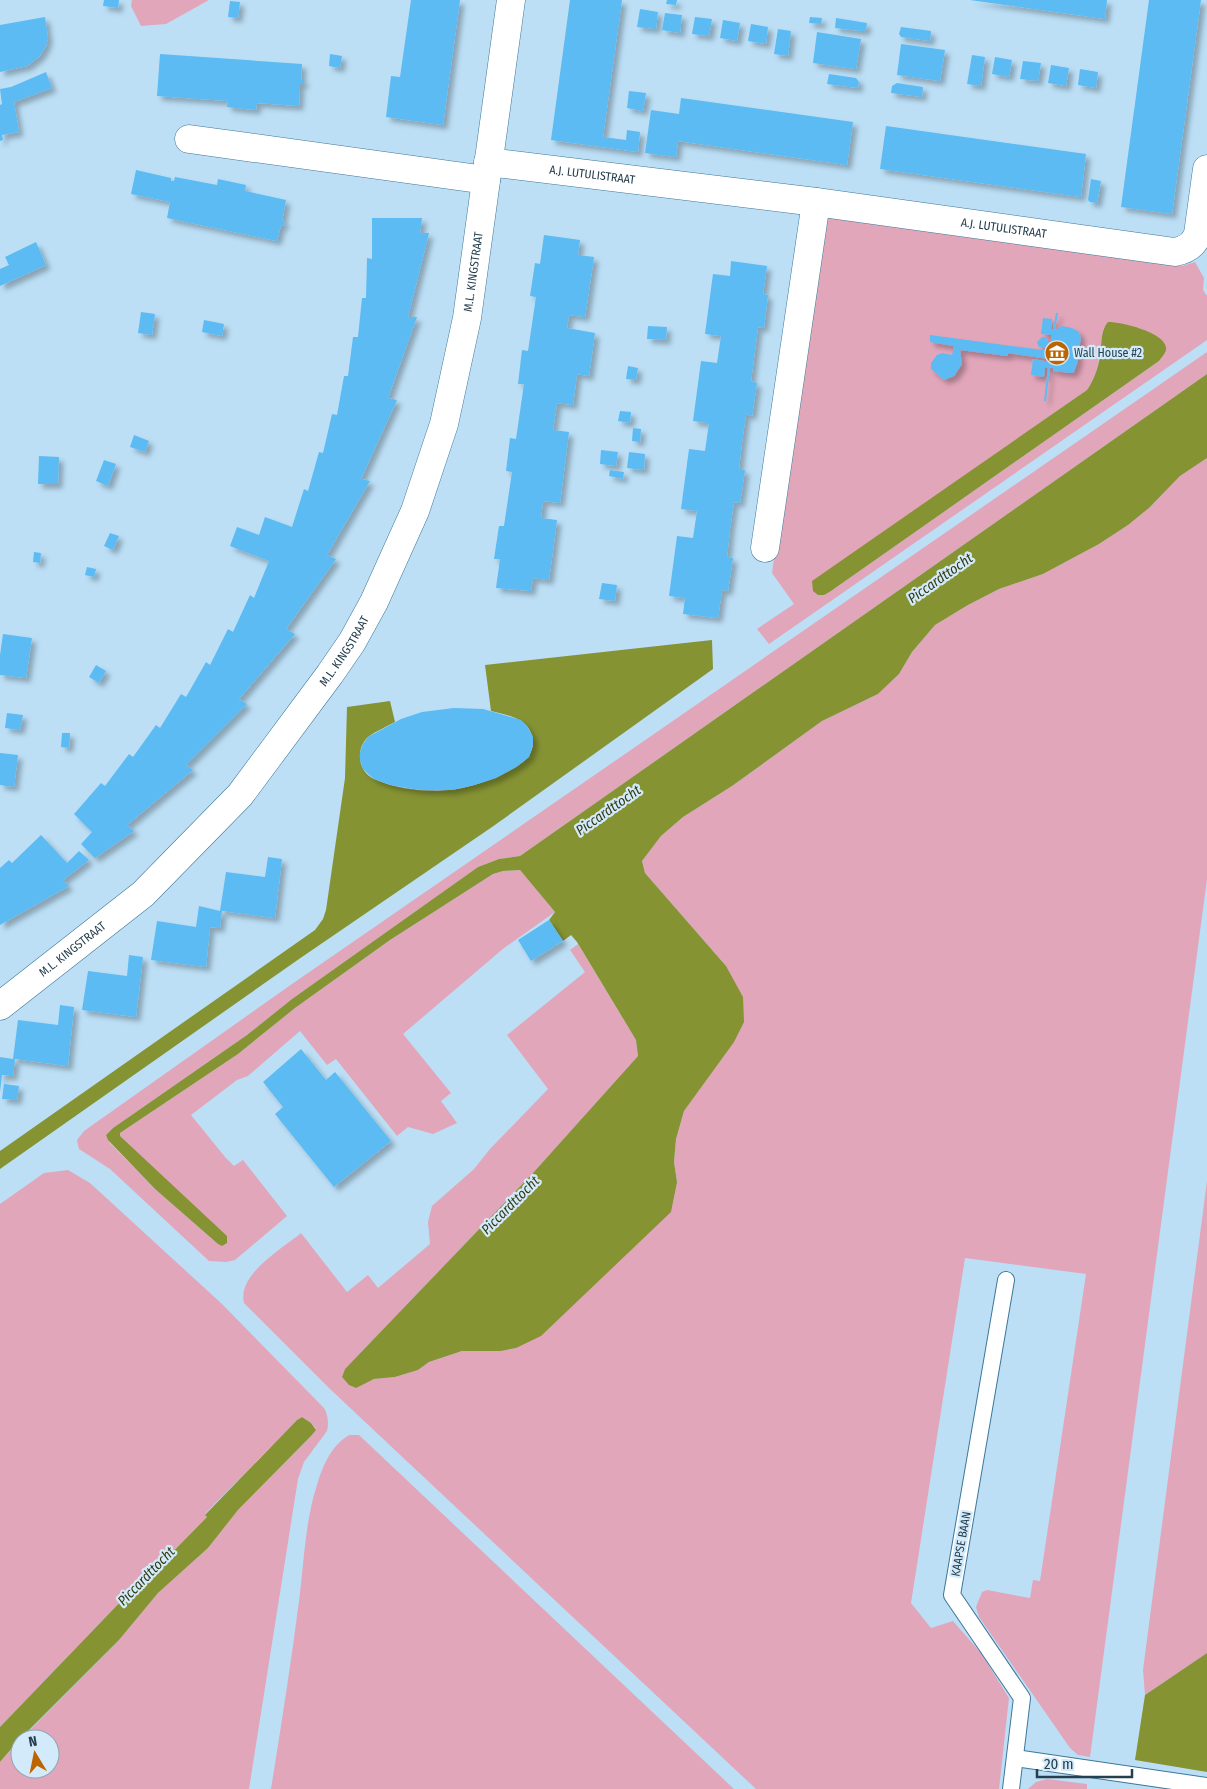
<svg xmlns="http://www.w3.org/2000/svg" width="1207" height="1789" viewBox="0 0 1207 1789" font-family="'Fira Sans Condensed',sans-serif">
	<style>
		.green { fill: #e2a6ba; fill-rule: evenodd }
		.water { fill: #859333 }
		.building { fill: #5bbbf3; filter: url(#shadow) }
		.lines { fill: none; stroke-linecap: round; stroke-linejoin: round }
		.lane-casing { stroke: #3c779a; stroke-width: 18 }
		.street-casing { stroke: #3c779a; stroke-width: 29 }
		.lane { stroke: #fff; stroke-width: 16 }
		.street { stroke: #fff; stroke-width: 28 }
		.labels { text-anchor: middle; stroke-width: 4.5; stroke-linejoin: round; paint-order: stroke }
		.street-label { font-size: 12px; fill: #263f4e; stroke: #d3eafa }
		.poi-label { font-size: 12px; fill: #263f4e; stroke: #d3eafa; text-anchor: start }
		.water-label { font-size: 14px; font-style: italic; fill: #333911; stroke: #d3eafa }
	</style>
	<defs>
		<filter id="shadow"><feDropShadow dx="4.5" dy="4.5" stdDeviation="2.5" flood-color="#0004"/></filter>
	</defs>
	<rect width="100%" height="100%" fill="#bcdff6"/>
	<g class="green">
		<polygon points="132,0 209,0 166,24 141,26 131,6"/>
		<path d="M 822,216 L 1182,266 L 1195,262 L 1204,278 L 1203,290 L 1207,296 L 1207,340 L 769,644 L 757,629 L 794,604 L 772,573 ZM 1104,327 L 1165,352 L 1159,361 L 831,591 L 912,513 L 1087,390 C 1101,371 1099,348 1104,327 Z"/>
		<polygon points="1207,352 1207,374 520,856 499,859 478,867 292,999 247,1035 113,1128 106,1135 110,1143 155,1189 218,1244 120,1136 120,1133 238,1054 295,1008 390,940 493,874 503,871 520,870 555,912 504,948 403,1034 451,1093 441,1101 457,1123 433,1134 408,1127 397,1136 336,1059 327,1065 300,1031 248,1076 237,1080 191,1115 225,1157 234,1166 243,1160 287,1216 235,1260 226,1262 209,1261 110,1169 79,1149 77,1140 84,1131 292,984"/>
		<path d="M 1207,458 L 1207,879 L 1090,1757 L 1078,1755 L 1070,1748 L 979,1617 L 976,1607 L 982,1592 L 987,1590 L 1030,1598 L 1033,1580 L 1040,1581 L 1086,1274 L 965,1258 L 911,1603 L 931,1628 L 953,1621 L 981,1653 L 1009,1698 L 999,1789 L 756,1789 L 330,1389 L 244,1303 C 237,1274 282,1249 301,1233 L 347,1292 L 368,1275 L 378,1288 L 430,1244 L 428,1222 L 432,1206 L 474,1169 L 490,1149 L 548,1089 L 507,1035 L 585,972 L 570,950 L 578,944 L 636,1040 L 638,1056 L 533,1173 L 345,1369 L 342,1377 L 353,1387 L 374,1379 L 395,1377 L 418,1370 L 429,1362 L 462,1351 L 501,1351 L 516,1348 L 677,1182 L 674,1162 L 676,1139 L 684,1111 L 706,1080 L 726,966 L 645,873 L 642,861 L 661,836 L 683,817 L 732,786 L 822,721 L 878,694 L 899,674 L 912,652 L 935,625 L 968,605 L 999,589 L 1043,574 L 1099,544 L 1128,525 L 1149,508 L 1180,476 Z"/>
		<path d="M 68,1170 L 90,1183 L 222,1304 L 324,1408 C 328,1415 329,1423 327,1431 L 304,1462 L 298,1479 L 249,1789 L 0,1789 L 0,1762 L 20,1740 L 20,1769 L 50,1769 L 50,1739 L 21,1739 L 119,1640 L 158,1593 L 208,1548 L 238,1510 L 311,1436 L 316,1429 L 311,1423 L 302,1417 L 297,1420 L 205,1514 L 207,1517 L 155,1570 L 152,1569 L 0,1727 L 0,1204 L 44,1173 Z"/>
		<polygon points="1207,1181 1207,1653 1145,1695 1143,1670"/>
		<path d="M 349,1435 L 359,1435 L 734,1789 L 271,1789 C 281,1726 291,1664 299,1601 C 304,1564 305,1521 317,1485 C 323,1465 331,1446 349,1435 Z"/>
		<polygon points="1047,1779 1087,1784 1087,1789 1028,1789 1036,1782"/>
	</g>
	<g class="water">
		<path d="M 1108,322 C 1122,322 1163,332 1166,347 C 1167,352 1162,357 1159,361 L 831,591 L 824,595 L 818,595 L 813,591 L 812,581 L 1087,390 C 1094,380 1098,368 1100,356 C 1102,345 1100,331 1108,322 Z"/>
		<polygon points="1207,374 1207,458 1180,476 1149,508 1128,525 1099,544 1043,574 999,589 968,605 935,625 912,652 899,674 878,694 822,721 732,786 683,817 661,836 642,861 645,873 726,966 743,997 744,1022 734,1042 684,1111 676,1139 674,1162 677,1182 671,1212 541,1336 516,1348 501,1351 462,1351 429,1362 418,1370 395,1377 374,1379 356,1388 349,1385 342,1377 345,1369 533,1173 638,1056 636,1040 577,942 571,935 563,941 549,920 555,912 520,870 503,871 493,874 390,940 295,1008 238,1054 120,1133 120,1136 227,1236 227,1243 222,1246 218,1244 155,1189 108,1140 106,1135 113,1128 247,1035 292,999 478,867 499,859 520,856"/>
		<path d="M 712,640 L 713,669 L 492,827 L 299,959 L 0,1169 L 0,1151 L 315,930 L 323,919 L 326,910 L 345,778 L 347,707 L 390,701 L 395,722 C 386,727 376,731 368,737 C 355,749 358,772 374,779 C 393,788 417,791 438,791 C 462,790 486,783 507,772 C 520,765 533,758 533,742 C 532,719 508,715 491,711 L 485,665 Z"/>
		<polygon points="302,1417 311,1423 316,1430 311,1436 238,1510 208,1548 158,1593 119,1640 20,1739 0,1762 0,1727 152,1569 155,1570 207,1517 205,1515 297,1420"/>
		<polygon points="1207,1653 1207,1772 1135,1760 1145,1695"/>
	</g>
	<g class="building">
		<polygon points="104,0 119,0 118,8 103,6"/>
		<polygon points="411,0 460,0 443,125 386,117 391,76 400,77"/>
		<polygon points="570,0 622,0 603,137 626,140 627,130 640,132 638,152 551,140"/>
		<polygon points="667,0 677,0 676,5 666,4"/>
		<polygon points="970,0 1107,0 1105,19"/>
		<polygon points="1149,0 1201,0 1172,214 1121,207"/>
		<polygon points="230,1 240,2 238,18 228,17"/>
		<polygon points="640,9 658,12 656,29 637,27"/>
		<polygon points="665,13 682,15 680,33 662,30"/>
		<polygon points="45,17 48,38 46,46 40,56 27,66 0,72 0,25"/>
		<polygon points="695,17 712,19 709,36 692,34"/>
		<polygon points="810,17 822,18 821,24 809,23"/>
		<polygon points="836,18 867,23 866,29 864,31 861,31 835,28"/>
		<polygon points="723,20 740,23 737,41 720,38"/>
		<polygon points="751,24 768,27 766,44 748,41"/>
		<polygon points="901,27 931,31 930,41 901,37 899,34"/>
		<polygon points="778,29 791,31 788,56 774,54"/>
		<polygon points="817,32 861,39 856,69 813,63"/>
		<polygon points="901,44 945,50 940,81 897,75"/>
		<polygon points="160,54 302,64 301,80 304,80 304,84 300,84 299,106 257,103 256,110 227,107 228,101 157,96"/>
		<polygon points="330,54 342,56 340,68 329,66"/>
		<polygon points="972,55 985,57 981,86 967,84"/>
		<polygon points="995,57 1012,60 1009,77 992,74"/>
		<polygon points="1023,61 1041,63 1038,81 1020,79"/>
		<polygon points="1051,65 1069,68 1066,86 1048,83"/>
		<polygon points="1080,69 1098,72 1096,88 1078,85"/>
		<polygon points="46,72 52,88 14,102 19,132 2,135 3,140 0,141 0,105 2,104 0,89 11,87"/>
		<polygon points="829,74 856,78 859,82 858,88 827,84"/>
		<polygon points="897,83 923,87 922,97 891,93 892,86"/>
		<polygon points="629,91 646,93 643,111 627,108"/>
		<polygon points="681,98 853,122 847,165 678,141 676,157 645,153 651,110 679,114"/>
		<polygon points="886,126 1086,154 1081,197 880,169"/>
		<polygon points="136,170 171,178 171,181 174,181 175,177 217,185 218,179 246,185 245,191 286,200 282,221 285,222 284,226 281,225 277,241 167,218 170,202 131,194"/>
		<polygon points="1091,179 1101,181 1097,203 1090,202 1088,200"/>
		<polygon points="372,218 422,218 420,233 429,233 408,317 417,317 388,398 397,400 361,479 370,481 327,555 336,559 286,629 295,634 239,699 247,704 186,765 193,770 127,825 134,831 95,858 81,844 92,832 74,814 101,783 105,786 129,754 133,757 156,725 160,728 181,694 186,697 206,662 210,665 228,629 233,632 250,595 254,598 269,561 230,546 237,527 259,535 265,517 292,527 304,489 308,491 319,452 323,453 332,414 337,415 344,376 348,376 353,337 358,337 362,298 366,298 367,258 372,259"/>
		<polygon points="544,235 580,240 578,255 594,257 585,317 569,315 567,328 595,333 589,376 577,374 573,405 557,403 553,430 569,432 560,503 543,501 541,518 557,520 549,580 533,578 531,591 496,588 500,559 494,559 499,526 504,526 512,472 506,471 510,438 516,439 524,384 518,384 522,350 528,351 536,297 530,296 535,263 540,264"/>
		<polygon points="36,242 46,265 0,286 0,269 9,265 5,257"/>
		<polygon points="731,261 767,266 763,294 768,295 764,328 758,327 751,381 757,383 752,416 746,414 742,442 739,469 745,470 740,503 734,502 730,529 727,557 733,558 728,591 722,590 718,618 683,614 685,598 669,596 677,536 693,538 697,511 681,509 689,449 705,451 709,423 693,421 701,361 717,363 721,336 705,334 713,274 730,276"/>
		<polygon points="141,312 155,314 152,335 138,333"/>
		<polygon points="1056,313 1058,313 1055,329 1058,330 1058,328 1062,326 1072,328 1079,332 1081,339 1078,351 1078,361 1074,372 1071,373 1053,371 1053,368 1050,368 1046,401 1044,401 1048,368 1045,367 1044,377 1031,375 1033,359 1049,362 1049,359 1008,353 1008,356 960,350 962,364 954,376 944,380 931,369 931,363 937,355 942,353 952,355 954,346 930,342 930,335 1050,351 1051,349 1039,347 1037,342 1042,337 1046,337 1048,342 1051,343 1052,335 1041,334 1043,318 1052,319 1051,329 1053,329"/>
		<polygon points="204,320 224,324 222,336 202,332"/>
		<polygon points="648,326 667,327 666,340 647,339"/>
		<polygon points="628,366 638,368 636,380 626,379"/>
		<polygon points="620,411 631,412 630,423 618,421"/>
		<polygon points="633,428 641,429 640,442 632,441"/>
		<polygon points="134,435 149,441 145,452 130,447"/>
		<polygon points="601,450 618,452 616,466 600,464"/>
		<polygon points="629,452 645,454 644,470 627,468"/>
		<polygon points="39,456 59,457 58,484 38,484"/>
		<polygon points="104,460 116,464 108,486 96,481"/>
		<polygon points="610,470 624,472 623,479 609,476"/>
		<polygon points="110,533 119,536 113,550 104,546"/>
		<polygon points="34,552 41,553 40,563 33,562"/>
		<polygon points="87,567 96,569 94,577 85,575"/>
		<polygon points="602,583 617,585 615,601 599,599"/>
		<polygon points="3,634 32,638 26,678 0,675 0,655"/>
		<polygon points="96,665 106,671 99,683 89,677"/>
		<polygon points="454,708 483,709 521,720 527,726 533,737 533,745 529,757 516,767 496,778 474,785 452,790 421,790 391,785 374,779 363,769 360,761 360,752 363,744 368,737 401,719 422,712"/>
		<polygon points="7,713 23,715 20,730 5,728"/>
		<polygon points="62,733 70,733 69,748 61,747"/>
		<polygon points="0,753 18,755 14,787 0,785"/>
		<polygon points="41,835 67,863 79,851 89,860 63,880 69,886 0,925 0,868 9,860 12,863"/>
		<polygon points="268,857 282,859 275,918 222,911 220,928 210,927 206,967 151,960 157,921 196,927 199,906 220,911 226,872 265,877"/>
		<polygon points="549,920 563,941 531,961 518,940"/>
		<polygon points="129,955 143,957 136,1017 82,1010 88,971 127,976"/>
		<polygon points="60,1005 74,1007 68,1066 15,1059 13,1076 2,1075 0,1092 0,1057 13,1059 18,1020 58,1025"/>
		<polygon points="301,1049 326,1080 335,1072 391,1141 334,1187 275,1114 283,1107 263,1082"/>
		<polygon points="4,1084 19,1086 17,1100 2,1099"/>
	</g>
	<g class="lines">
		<defs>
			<g id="lane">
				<polyline points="1006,1280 952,1595 1022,1698 1011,1789"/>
				<polyline points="1015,1758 1207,1786"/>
			</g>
			<g id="street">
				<polyline points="189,139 486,180"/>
				<path id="s1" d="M 488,162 L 816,202 L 1175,252 C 1186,250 1194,245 1198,234 L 1207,169"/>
				<polyline points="765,548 816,202"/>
				<path id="s2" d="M 0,1006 L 143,894 L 240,795 L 330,674 L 352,642 L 374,602 L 415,511 L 444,424 L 467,318 L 511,0"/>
			</g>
		</defs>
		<use href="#lane" class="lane-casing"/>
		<use href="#street" class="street-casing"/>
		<use href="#lane" class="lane"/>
		<use href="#street" class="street"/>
	</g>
	<defs>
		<symbol id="museum-disc" viewBox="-11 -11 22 22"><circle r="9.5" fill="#bd6401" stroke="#d3eafa"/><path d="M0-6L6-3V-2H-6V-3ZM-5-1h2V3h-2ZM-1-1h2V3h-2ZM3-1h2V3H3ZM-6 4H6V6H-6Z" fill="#fff"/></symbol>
	</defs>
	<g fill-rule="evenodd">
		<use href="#museum-disc" x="1043" y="339" width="28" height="28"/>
	</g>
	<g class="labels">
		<g class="street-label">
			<text dy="4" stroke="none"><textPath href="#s1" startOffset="105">A.J. LUTULISTRAAT</textPath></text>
			<text dy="4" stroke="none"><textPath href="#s1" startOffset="520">A.J. LUTULISTRAAT</textPath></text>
			<text dy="4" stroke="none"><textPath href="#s2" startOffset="902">M.L. KINGSTRAAT</textPath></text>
			<text dy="4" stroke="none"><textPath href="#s2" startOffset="498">M.L. KINGSTRAAT</textPath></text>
			<text dy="4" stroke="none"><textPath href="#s2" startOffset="92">M.L. KINGSTRAAT</textPath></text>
			<text transform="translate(961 1544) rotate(-80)" y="4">KAAPSE BAAN</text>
		</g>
		<g class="poi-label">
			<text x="1074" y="357">Wall House #2</text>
		</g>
		<g class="water-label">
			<text transform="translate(940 578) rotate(-35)" y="5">Piccardttocht</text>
			<text transform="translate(608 810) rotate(-35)" y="5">Piccardttocht</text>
			<text transform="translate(510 1205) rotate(-45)" y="5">Piccardttocht</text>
			<text transform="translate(146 1576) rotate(-46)" y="5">Piccardttocht</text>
		</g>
	</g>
	<g transform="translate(35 1754) rotate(350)"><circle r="24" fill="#d3eafa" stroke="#8ea6b5"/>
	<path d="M0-4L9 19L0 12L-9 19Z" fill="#bd6401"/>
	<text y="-8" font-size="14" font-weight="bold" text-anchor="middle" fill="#263f4e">N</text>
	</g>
	<path d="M1037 1769v8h95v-8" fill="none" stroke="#263f4e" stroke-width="2.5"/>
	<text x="1044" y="1769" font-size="15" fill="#263f4e" stroke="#d3eafa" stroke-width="4" paint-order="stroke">20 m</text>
</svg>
